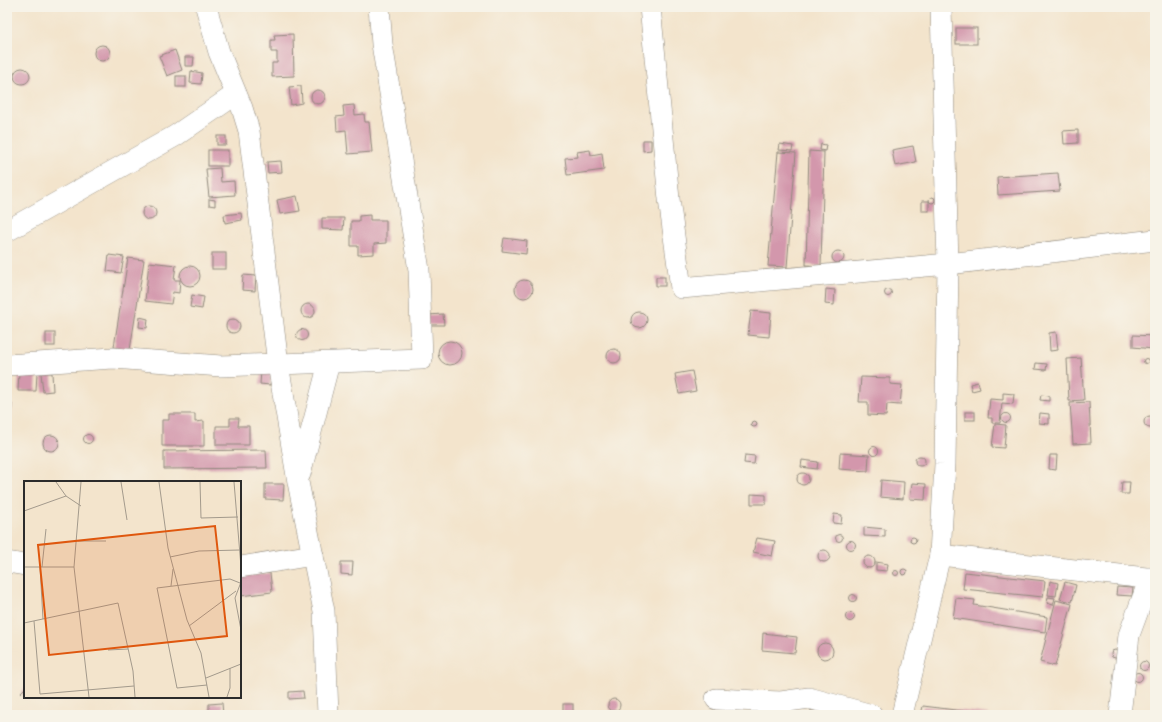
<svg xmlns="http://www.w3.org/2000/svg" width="1162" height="722" viewBox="0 0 1162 722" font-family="'IM FELL Double Pica',serif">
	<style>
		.building { fill: #d397ac }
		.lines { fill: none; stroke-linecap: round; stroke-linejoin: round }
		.minor-casing { stroke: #8f887c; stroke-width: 22 }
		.minor { stroke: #fff; stroke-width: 21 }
		.inset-road { fill: none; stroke: #a39a8c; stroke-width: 1 }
		.view { fill: #df570e; fill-opacity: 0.15; stroke: #df570e; stroke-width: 2 }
		.inset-edge { fill: none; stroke: #2b2b2b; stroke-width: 2 }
	</style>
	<rect width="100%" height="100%" fill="#f7f3e8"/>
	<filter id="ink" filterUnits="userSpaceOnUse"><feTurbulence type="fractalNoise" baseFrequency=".025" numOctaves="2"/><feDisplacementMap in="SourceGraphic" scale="8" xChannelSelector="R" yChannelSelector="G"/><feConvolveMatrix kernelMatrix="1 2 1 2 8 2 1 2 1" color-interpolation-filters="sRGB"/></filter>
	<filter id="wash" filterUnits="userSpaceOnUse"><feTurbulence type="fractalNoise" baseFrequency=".012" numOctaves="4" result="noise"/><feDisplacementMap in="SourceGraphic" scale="16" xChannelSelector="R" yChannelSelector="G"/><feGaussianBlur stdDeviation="0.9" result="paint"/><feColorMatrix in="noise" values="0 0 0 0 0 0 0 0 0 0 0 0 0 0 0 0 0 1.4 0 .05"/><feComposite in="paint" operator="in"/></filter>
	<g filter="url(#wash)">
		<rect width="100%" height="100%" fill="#f3e4cc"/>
		<g id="blocks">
			<g class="building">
				<rect x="956" y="28" width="21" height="16"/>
				<polygon points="293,34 294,76 272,77 272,63 277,63 277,52 271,52 271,40 275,40 274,35"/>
				<circle cx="102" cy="53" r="8"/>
				<polygon points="175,50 182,70 167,76 159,56"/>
				<polygon points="185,57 194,57 193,66 185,66"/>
				<circle cx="22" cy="76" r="8"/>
				<polygon points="191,71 202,73 201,84 190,83"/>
				<rect x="176" y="76" width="10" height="11"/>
				<polygon points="301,86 302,103 291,105 289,87"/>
				<circle cx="318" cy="97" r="7"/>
				<polygon points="354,105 355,115 364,114 365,122 369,122 372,152 348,154 346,130 337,131 336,117 344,116 343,106"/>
				<polygon points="1078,130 1078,143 1064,144 1063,131"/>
				<rect x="217" y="136" width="9" height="9"/>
				<polygon points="643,140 651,140 651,150 643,151"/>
				<polygon points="780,144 793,146 792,151 779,150"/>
				<polygon points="821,144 826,145 825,151 820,150"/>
				<polygon points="913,146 916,162 895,166 892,150"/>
				<rect x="208" y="150" width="20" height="16"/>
				<polygon points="590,150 591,155 602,153 604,170 567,175 565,158 578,157 577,152"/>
				<polygon points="809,151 824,152 821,266 806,265"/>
				<polygon points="778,152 796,153 787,267 768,266"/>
				<polygon points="281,161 282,172 268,173 267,162"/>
				<polygon points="220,168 221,182 234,181 235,195 209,197 206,169"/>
				<polygon points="1058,173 1060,191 998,195 997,177"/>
				<polygon points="297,196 300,211 280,214 277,200"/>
				<circle cx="932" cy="200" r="3"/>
				<polygon points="209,199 215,200 215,206 209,205"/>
				<rect x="922" y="201" width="7" height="10"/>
				<circle cx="149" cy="213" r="7"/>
				<polygon points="241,213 242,220 225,223 224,215"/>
				<polygon points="370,215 370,220 386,220 386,243 374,244 374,254 358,255 358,246 351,246 351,221 359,221 359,216"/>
				<polygon points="322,218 344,218 343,230 322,229"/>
				<polygon points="504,238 527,241 526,254 502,251"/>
				<circle cx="838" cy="257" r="6"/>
				<rect x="212" y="253" width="14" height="16"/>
				<polygon points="109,255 124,257 121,273 107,271"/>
				<polygon points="128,258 144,260 130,350 114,347"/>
				<polygon points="149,262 176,265 174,280 180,280 179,293 173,292 171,304 145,301"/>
				<circle cx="190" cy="276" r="10"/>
				<polygon points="243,275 256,276 255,291 242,290"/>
				<rect x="656" y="277" width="9" height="9"/>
				<circle cx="524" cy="289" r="9"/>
				<polygon points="826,289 835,290 834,305 825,304"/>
				<circle cx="888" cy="293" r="3.5"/>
				<polygon points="192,295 204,297 202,309 190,307"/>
				<circle cx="308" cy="311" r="7"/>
				<polygon points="751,311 771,313 769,337 748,335"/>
				<circle cx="639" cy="320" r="8"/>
				<polygon points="443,314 444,325 429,325 428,315"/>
				<polygon points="140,317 148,319 147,328 139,327"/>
				<circle cx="233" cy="326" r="7"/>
				<circle cx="302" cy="335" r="5.5"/>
				<polygon points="1056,332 1058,350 1050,351 1049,333"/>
				<rect x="46" y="333" width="9" height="13"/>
				<polygon points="1133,335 1154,336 1153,349 1133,347"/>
				<circle cx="450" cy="353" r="12"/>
				<circle cx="614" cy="356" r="7"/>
				<polygon points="1081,358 1084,400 1069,401 1067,359"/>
				<circle cx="1146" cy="361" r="2.5"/>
				<polygon points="1036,363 1047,364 1046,370 1035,369"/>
				<polygon points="261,371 272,371 270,385 260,384"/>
				<polygon points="692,371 696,391 679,394 675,374"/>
				<polygon points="19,372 37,373 36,391 18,391"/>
				<polygon points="41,373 52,373 53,391 43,392"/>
				<polygon points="861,377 890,378 890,384 902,385 900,405 887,404 886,416 868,415 868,402 859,402"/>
				<polygon points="978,382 980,389 972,391 970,384"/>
				<polygon points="1003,393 1014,394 1013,404 1002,403 1000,423 992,423 992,418 988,418 990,399 1003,400"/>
				<polygon points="1041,395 1049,396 1049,401 1040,400"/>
				<polygon points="1089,402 1091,443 1073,444 1070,403"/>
				<polygon points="7,404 12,404 11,417 7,417"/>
				<rect x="965" y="412" width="10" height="8"/>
				<polygon points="1040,413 1049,414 1049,424 1039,423"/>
				<circle cx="1006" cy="418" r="4.5"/>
				<polygon points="169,414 195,414 195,422 204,421 204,446 162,446 162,420 169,420"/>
				<circle cx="1150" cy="422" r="6"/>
				<polygon points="230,418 239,418 238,426 249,426 249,445 216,445 216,426 230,426"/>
				<circle cx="754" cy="424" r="3"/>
				<polygon points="995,424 1006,425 1004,448 992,447"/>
				<circle cx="88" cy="439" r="4.5"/>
				<circle cx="51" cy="443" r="8"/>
				<circle cx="874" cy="451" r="4.5"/>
				<polygon points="266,450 267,468 164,469 164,451"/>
				<polygon points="840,453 869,455 868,471 839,469"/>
				<polygon points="745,455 755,456 754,464 744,463"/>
				<polygon points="1050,455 1057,455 1056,470 1049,469"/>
				<circle cx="920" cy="461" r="5"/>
				<polygon points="802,460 818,462 817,469 801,467"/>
				<circle cx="803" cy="479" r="6"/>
				<polygon points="881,480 904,482 903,499 880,497"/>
				<polygon points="1122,482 1130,482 1129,494 1121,494"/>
				<polygon points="912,483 926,484 925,500 910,499"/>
				<polygon points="265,484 284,484 283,500 265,499"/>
				<polygon points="751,494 766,495 766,504 751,504"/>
				<polygon points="834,514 842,515 841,524 833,523"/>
				<polygon points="864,527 885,529 885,537 864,536"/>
				<circle cx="839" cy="538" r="3.5"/>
				<circle cx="913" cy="540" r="3"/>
				<polygon points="757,538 775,541 772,556 753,552"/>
				<circle cx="851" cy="545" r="4.5"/>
				<circle cx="824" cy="556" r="6"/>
				<circle cx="869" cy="562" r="6"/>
				<polygon points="341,562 353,562 352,575 341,574"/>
				<polygon points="876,562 888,564 887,571 876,570"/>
				<circle cx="904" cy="572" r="3"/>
				<circle cx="896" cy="573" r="2.5"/>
				<polygon points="965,572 1045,581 1043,597 963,589"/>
				<polygon points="270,573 272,592 240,596 240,576"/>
				<polygon points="1050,581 1058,583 1056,596 1048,595"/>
				<polygon points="1065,582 1076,585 1072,602 1060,599"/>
				<polygon points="1117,587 1133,588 1132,596 1116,595"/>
				<circle cx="853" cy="598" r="3.5"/>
				<polygon points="1048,597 1055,598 1053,605 1047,603"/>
				<polygon points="956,598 975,600 974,605 1047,617 1045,632 953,618"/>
				<polygon points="1056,600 1072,604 1055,666 1040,662"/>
				<circle cx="850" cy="617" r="4.5"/>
				<polygon points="763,633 797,637 795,653 762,650"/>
				<circle cx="825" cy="651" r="8"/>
				<circle cx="1115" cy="654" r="4"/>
				<circle cx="1144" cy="666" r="4.5"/>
				<circle cx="1138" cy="677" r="4.5"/>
				<polygon points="25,688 25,696 21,692"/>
				<polygon points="303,691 304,698 289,699 289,692"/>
				<circle cx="614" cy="705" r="6"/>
				<polygon points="222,703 223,715 209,715 209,704"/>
				<rect x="563" y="704" width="10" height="10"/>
				<polygon points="923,706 988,714 988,715 921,715"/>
				<polygon points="811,710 824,712 823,715 810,715"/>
			</g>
		</g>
	</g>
	<g filter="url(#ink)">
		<use href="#blocks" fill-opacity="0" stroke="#8f887c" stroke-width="1"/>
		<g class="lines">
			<defs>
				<g id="minor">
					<polyline points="206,7 219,52 242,108 249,131 278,364 298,482 324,611 328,715"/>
					<polyline points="650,7 669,199 681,288 948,264 1155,240"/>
					<polyline points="7,231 175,136 236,94"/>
					<polyline points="7,365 113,358 221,366 422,359 419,270 382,44 379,7"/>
					<polyline points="300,474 329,363"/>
					<polyline points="940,555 1155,579"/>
					<polyline points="7,562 25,565"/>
					<polyline points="240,567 313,555"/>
					<polyline points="716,699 781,702 809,698 872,715"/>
					<polyline points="902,715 940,555 945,464 948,264 941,7"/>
					<polyline points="1120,715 1129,635 1150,578"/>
				</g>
			</defs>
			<use href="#minor" class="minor-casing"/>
			<use href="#minor" class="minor"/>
		</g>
	</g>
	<g transform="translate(24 481)">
		<rect width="217" height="217" fill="#f3e4cc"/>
		<path class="inset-road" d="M 32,1 L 42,15M 57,1 L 50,86 L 65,216M 97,1 L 103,39M 135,1 L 144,67 L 163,139 L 177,172 L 185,216M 176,1 L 177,37 L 214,36M 210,1 L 217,86M 0,30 L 42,15 L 57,25M 54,60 L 82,60M 146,76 L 175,70 L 216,69M 0,86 L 50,86M 16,86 L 19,138M 18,86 L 22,48M 217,101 L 211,117 L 217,149M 147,105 L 149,88M 10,140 L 16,213 L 110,205M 0,142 L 94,122 L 109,190 L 111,216M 165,145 L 212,110M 84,169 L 104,168M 182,197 L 217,183M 183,204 L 153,207 L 133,107 L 206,98 L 216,102M 203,216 L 206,207 L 206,187"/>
		<path class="view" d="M 191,45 L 203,155 L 25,174 L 14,64 Z"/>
		<rect width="217" height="217" class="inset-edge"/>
	</g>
	<rect width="1162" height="722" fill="none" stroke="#f7f3e8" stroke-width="24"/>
</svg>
